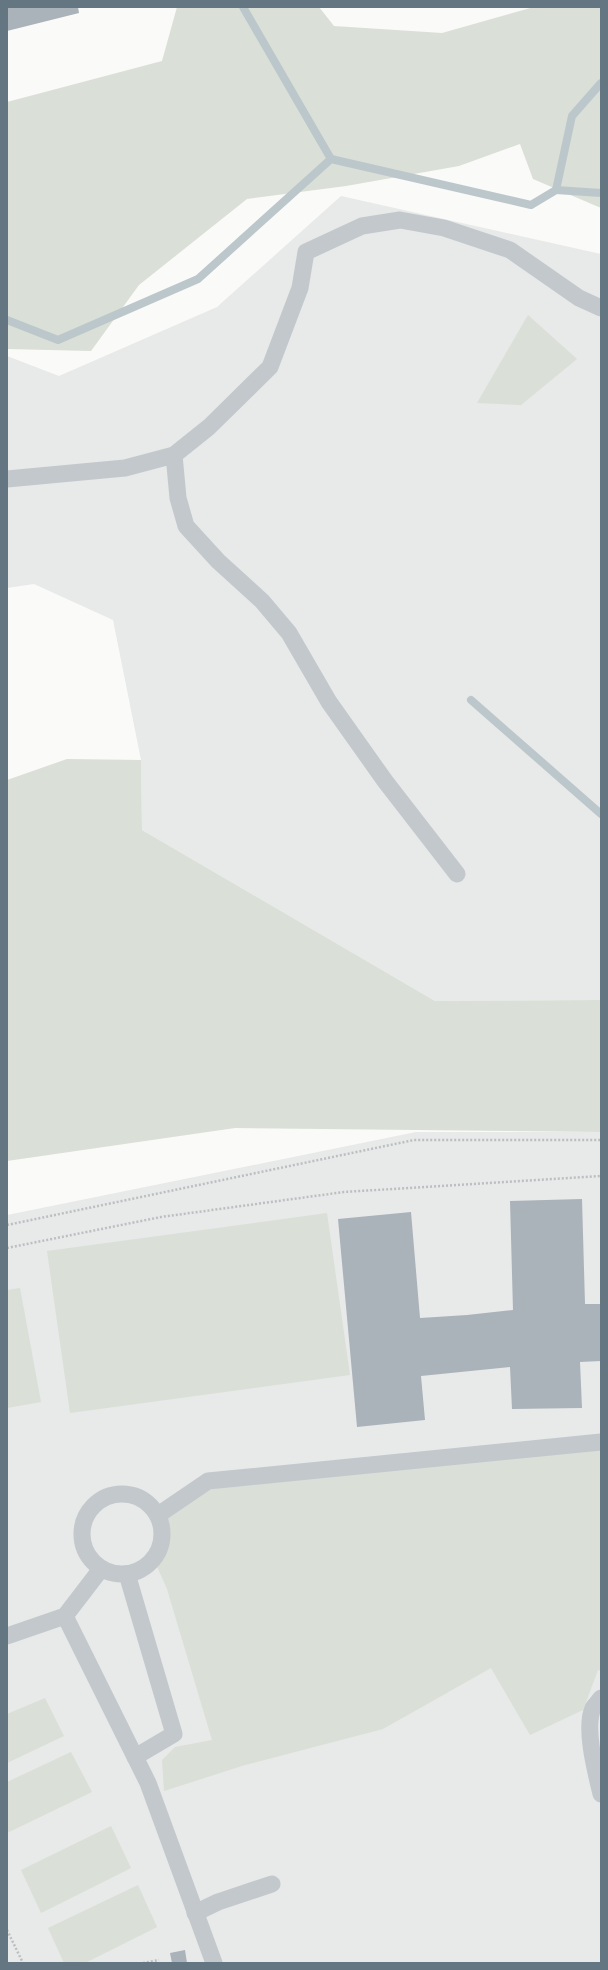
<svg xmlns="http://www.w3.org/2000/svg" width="608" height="1970" viewBox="0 0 608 1970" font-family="Montserrat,sans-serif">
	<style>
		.built { fill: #e8e9e9 }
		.green { fill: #dadfd7 }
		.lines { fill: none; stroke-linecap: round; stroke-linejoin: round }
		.stream { stroke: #bbc7cb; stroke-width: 8 }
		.building { fill: #aab3b9 }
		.path { stroke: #bbbfc2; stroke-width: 2.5; stroke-dasharray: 2 2; stroke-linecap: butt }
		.lane { stroke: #c3c8cc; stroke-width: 17 }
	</style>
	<rect width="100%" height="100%" fill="#fafaf8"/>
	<g class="built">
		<polygon points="341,196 601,254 601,1000 435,1001 142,830 141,760 113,620 34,584 7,588 7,356 59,376 217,307"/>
		<polygon points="416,1132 601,1132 601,1963 7,1963 7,1215"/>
	</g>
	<g class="green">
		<polygon points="177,7 319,7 334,26 442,33 534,7 601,7 601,208 533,179 520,144 459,166 346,186 247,199 139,285 91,351 7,349 7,102 162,61"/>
		<polygon points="528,315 577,359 521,405 477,403"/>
		<polygon points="67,759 141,760 142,830 435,1001 601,1000 601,1132 235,1128 7,1161 7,780"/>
		<polygon points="327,1213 350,1375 70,1413 47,1251"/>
		<polygon points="20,1288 41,1402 7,1408 7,1290"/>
		<path d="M 601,1442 L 601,1671 L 598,1670 L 583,1710 L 530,1735 L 491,1668 L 383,1729 L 245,1765 L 164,1791 L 162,1760 L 175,1747 L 212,1740 L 167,1589 L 154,1560 C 162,1544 164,1532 158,1515 L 208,1481 Z"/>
		<polygon points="45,1698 64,1736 7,1763 7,1714"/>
		<polygon points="71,1752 92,1792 7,1833 7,1782"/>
		<polygon points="111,1826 131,1868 41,1913 21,1870"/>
		<polygon points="138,1885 157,1927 85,1963 64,1963 48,1928"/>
	</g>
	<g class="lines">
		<g class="stream">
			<polyline points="243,7 331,159"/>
			<polyline points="556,190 601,193"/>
			<polyline points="7,320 58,340 198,279 331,159 531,205 556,190 572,116 601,83"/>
			<polyline points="471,700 601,814"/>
		</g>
	</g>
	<g class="building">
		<polygon points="7,7 78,7 79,13 7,31"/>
		<polygon points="582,1199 585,1304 601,1304 601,1361 580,1362 582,1408 512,1409 510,1367 421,1376 425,1420 357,1427 338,1219 411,1212 420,1318 467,1315 513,1310 510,1201"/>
		<polygon points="185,1950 187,1963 172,1963 170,1953"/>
	</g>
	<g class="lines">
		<g class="path">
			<polyline points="7,1225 414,1140 601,1140"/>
			<polyline points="7,1248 161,1217 344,1192 601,1176"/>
			<polyline points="7,1930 23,1963"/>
			<polyline points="143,1963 159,1960"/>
		</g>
		<g class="lane">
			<polyline points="174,455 178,498 186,526 218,561 262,601 289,633 329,702 385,781 457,874"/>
			<polyline points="7,479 125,468 174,455 209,427 270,367 300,288 306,252 362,226 400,220 444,228 510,250 579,298 601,308"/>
			<circle cx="122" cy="1534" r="40"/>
			<polyline points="158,1515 208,1481 601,1442"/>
			<polyline points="127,1574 174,1734 135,1757"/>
			<polyline points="65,1616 148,1783 214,1963"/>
			<polyline points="7,1636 65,1616 101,1569"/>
			<path d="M 601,1698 C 599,1701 595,1705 593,1708 C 584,1728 596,1773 601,1794"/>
			<polyline points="195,1913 218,1902 272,1884"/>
		</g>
	</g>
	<rect width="608" height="1970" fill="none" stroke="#657683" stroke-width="16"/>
</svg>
